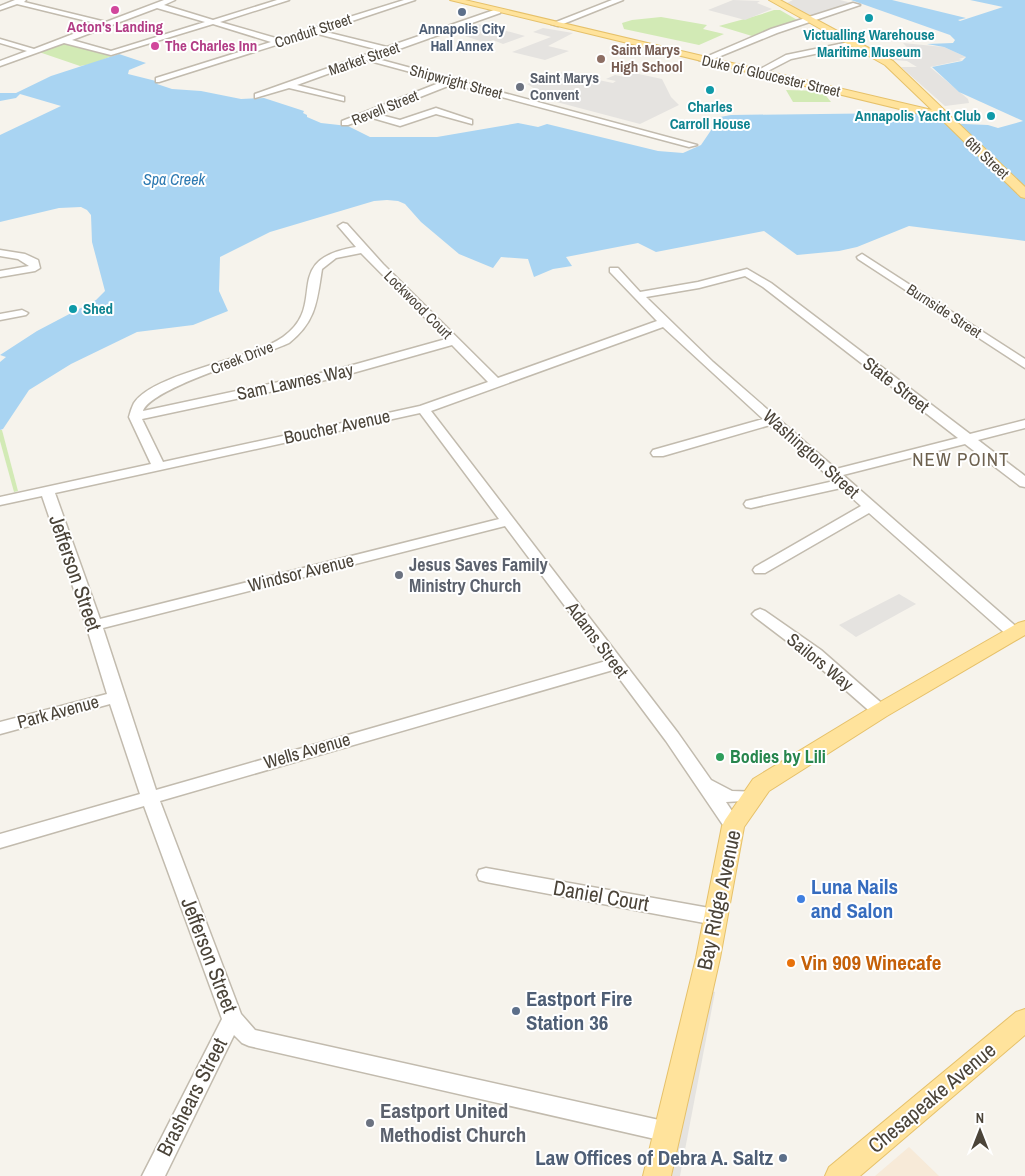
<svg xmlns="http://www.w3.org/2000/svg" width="1025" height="1176" viewBox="0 0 1025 1176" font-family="'Archivo Narrow',sans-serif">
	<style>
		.commercial { fill: #f7ead8 }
		.green { fill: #d2eab5 }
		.parking { fill: #e5e3e0 }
		.water { fill: #a9d4f2 }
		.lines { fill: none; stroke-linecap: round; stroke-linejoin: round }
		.minor-casing { stroke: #c2bbae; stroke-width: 3 }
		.major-casing { stroke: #e6c16a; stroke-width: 2 }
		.minor { fill: #fff; fill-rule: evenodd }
		.major { fill: #ffe39c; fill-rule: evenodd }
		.hotel-dot { fill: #d1479c; stroke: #fff; stroke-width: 2 }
		.service-dot { fill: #5c6f8a; stroke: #fff; stroke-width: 2 }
		.culture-dot { fill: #0f9aa8; stroke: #fff; stroke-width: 2 }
		.education-dot { fill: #8d6e63; stroke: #fff; stroke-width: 2 }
		.worship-dot { fill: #6b7280; stroke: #fff; stroke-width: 2 }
		.leisure-dot { fill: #2e9e5b; stroke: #fff; stroke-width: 2 }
		.shop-dot { fill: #3f7fe0; stroke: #fff; stroke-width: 2 }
		.food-dot { fill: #e8710a; stroke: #fff; stroke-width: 2 }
		.labels { text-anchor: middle; stroke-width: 4; stroke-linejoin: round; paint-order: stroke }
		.far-hotel-label { font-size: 15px; font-weight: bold; fill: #b23c85; stroke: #fff }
		.far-service-label { font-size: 15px; font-weight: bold; fill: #4e5e75; stroke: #fff }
		.far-street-label { font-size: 15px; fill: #4b4439; stroke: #fff }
		.far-culture-label { font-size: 15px; font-weight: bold; fill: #0d838f; stroke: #fff }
		.far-education-label { font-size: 15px; font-weight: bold; fill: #785e54; stroke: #fff; text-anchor: start }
		.far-worship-label { font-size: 15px; font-weight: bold; fill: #5b616d; stroke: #fff; text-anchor: start }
		.far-water-label { font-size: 16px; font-style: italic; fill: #2e7ab2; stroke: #fff }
		.street-label { font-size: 18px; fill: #4b4439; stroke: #fff }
		.worship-label { font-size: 18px; font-weight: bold; fill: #5b616d; stroke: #fff; text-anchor: start }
		.leisure-label { font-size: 18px; font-weight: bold; fill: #27864d; stroke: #fff; text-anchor: start }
		.neighbourhood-label { font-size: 19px; letter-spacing: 1px; fill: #6e6250; stroke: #fff }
		.near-street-label { font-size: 21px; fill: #4b4439; stroke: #fff }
		.near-shop-label { font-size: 21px; font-weight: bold; fill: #366cbe; stroke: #fff; text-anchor: start }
		.near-food-label { font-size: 21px; font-weight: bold; fill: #c56008; stroke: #fff; text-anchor: start }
		.near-service-label { font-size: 21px; font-weight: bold; fill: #4e5e75; stroke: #fff; text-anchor: start }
		.near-worship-label { font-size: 21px; font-weight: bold; fill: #5b616d; stroke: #fff; text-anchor: start }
	</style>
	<rect width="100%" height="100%" fill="#f6f3ec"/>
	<polygon class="commercial" points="909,1147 939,1176 875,1176"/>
	<g class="green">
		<path d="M 774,10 L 780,10 L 799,21 L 752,36 L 719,26 C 738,20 755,17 774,10 Z"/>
		<polygon points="661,17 707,25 703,29 724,34 699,45 624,29 622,23 632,20"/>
		<polygon points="63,43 112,56 92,64 80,66 39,52"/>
		<polygon points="786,90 822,91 831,102 793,102"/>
		<polygon points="0,430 2,430 18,491 14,492 0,441"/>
	</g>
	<g class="parking">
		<polygon points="733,0 760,1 757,3 772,9 745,20 708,10"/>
		<polygon points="793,0 840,0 852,3 813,17 787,3"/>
		<polygon points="471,24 485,25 525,36 503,44 493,40 486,43 465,36 476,32 460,28"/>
		<polygon points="543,28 573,33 548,46 569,51 545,60 512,52 551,37 533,32"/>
		<polygon points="903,43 944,47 966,57 959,59 963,60 930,67 968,99 969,103 945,106 901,67 917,67 907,61 894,60 877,50 910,50"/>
		<polygon points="559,72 613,83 616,81 606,79 615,75 625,77 634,73 662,79 671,97 679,105 640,124 530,95 535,89 527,84"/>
		<polygon points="899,594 916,604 856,637 839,625"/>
		<polygon points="707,990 715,992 680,1176 672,1176"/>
	</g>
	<polygon class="water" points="851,0 892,0 966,18 958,20 960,21 1003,7 970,0 1025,0 1025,241 909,226 857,247 839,251 797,255 764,231 656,252 638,243 566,257 572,266 553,269 534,277 528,259 501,257 493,268 459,254 421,222 405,204 398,201 387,200 374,201 270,232 220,257 219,291 228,311 193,325 137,332 71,364 29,390 3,429 0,430 0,362 6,357 0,355 37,331 96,300 105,291 92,242 91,215 87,210 81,207 59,208 0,222 0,135 61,106 20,94 16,98 0,101 0,93 16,93 51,76 119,54 146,63 129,70 128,74 160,82 157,84 172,89 201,91 241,99 264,98 304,111 303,113 307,115 307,117 321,123 348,126 370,137 437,137 518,123 538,127 547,124 658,151 683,153 701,145 720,117 731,115 901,113 919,114 940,123 988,125 998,128 1023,121 959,92 932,67 962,61 966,57 944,47 927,44 953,43 955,40 950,35"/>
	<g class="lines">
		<defs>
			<g id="minor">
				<path d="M 15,0 L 26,0 L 24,2 L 106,22 L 164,0 L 175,0 L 164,5 L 213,20 L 277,0 L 289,0 L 220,22 L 279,39 L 404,0 L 415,0 L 322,31 L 387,47 L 497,9 L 501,11 L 500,13 L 374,58 L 697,145 L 689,147 L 453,84 L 377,114 L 400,120 L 436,108 L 472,120 L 472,124 L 436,114 L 400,126 L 369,117 L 348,125 L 342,125 L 342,121 L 444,81 L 366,60 L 297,85 L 344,97 L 344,101 L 289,88 L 255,98 L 255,94 L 379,50 L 314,33 L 159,82 L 156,82 L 156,78 L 271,42 L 213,24 L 111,55 L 64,43 L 0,66 L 0,61 L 27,51 L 0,43 L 0,39 L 34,49 L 99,24 L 17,4 L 0,10 L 0,6 ZM 157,8 L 205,22 L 111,51 L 72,40 Z"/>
				<polygon points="612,0 623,0 558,26 551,24"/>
				<polygon points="853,3 860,5 777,33 706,62 699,60 771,29"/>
				<polygon points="854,41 858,43 857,45 791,59 760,75 753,73 786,55"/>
				<path d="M 343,223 L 347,224 L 383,264 L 498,378 L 657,321 L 610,272 L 610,268 L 618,268 L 640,292 L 698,282 L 747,269 L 771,283 L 970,434 L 1025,420 L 1025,428 L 978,440 L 1025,476 L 1025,487 L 1020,486 L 965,444 L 843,475 L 1020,630 L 1022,633 L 1020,636 L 1008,636 L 869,513 L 765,573 L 755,573 L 753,570 L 755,567 L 861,506 L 841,488 L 751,508 L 746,507 L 744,504 L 746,501 L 834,481 L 770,425 L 663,456 L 653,456 L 651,453 L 653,450 L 763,419 L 663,327 L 431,411 L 678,733 L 711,780 L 732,791 L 760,792 L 763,796 L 760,800 L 726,802 L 742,826 L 739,831 L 733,833 L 727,831 L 666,741 L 613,670 L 160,801 L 241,1014 L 255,1030 L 668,1122 L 676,1125 L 679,1132 L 676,1139 L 668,1142 L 249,1046 L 242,1043 L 234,1035 L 165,1176 L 142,1176 L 222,1019 L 144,806 L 0,848 L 0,834 L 140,794 L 110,704 L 0,734 L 0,722 L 107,694 L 86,625 L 42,496 L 0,505 L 0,497 L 151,464 L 129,417 C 130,413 132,407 134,403 C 154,373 250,360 283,337 C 330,304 278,260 356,247 L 338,226 ZM 361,253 L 446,339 L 335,370 L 143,411 C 152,387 262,356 289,343 C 316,322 317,301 322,269 L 336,258 ZM 745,276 L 763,287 L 958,438 L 836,469 L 713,362 L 646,297 L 699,288 ZM 452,345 L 488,382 L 420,406 L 163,462 L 142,419 L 335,378 ZM 420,413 L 499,519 L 100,619 L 55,493 ZM 505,526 L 606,661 L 156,790 L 103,628 Z"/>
				<polygon points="0,250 25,254 38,260 40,268 35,271 0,277 0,271 29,266 18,259 0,256"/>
				<polygon points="862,254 1025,359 1025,368 858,259 857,257"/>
				<polygon points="22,310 28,313 26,315 0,320 0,314"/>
				<polygon points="760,609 765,611 821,650 886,707 888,711 886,715 874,715 809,658 755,617 752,614 755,611"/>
				<polygon points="486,868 715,909 722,912 725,917 722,922 715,925 486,882 479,880 477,875 479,870"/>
			</g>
			<g id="major">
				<polygon points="450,0 465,0 932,110 885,65 769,0 780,0 893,61 1025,187 1025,198 1021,197 941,119"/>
				<polygon points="1025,621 1025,635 887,716 769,791 744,827 720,958 671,1176 643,1176 696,958 722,826 725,820 753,779 873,706 1018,623"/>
				<polygon points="1025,1009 1025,1035 860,1176 825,1176 829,1167 1016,1012"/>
			</g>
		</defs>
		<use href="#minor" class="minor-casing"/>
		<use href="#major" class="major-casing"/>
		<use href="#minor" class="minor"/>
		<use href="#major" class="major"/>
	</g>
	<g class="hotel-dot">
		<circle cx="115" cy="10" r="5"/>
		<circle cx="155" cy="46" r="5"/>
	</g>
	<g class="service-dot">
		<circle cx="462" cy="12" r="5"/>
		<circle cx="516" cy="1011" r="5"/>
		<circle cx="783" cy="1158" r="5"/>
	</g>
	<g class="culture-dot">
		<circle cx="869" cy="18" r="5"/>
		<circle cx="710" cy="90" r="5"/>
		<circle cx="991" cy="116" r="5"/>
		<circle cx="73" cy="309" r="5"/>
	</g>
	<circle class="education-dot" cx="601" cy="59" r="5"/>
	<g class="worship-dot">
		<circle cx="520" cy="87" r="5"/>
		<circle cx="399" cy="575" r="5"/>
		<circle cx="370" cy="1123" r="5"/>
	</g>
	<circle class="leisure-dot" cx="720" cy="757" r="5"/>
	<circle class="shop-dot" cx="801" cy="899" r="5"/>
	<circle class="food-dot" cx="791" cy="963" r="5"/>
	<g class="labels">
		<g class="far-hotel-label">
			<text x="115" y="32">Acton's Landing</text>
			<text x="165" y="51" text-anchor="start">The Charles Inn</text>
		</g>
		<g class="far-service-label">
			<text x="462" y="34">Annapolis City<tspan x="462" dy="17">Hall Annex</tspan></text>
		</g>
		<g class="far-street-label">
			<text transform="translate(313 31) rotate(-18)" y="5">Conduit Street</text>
			<text transform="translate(364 59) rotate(-19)" y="5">Market Street</text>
			<text transform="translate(771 76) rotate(13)" y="5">Duke of Gloucester Street</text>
			<text transform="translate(456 82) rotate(15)" y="5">Shipwright Street</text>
			<text transform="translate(385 108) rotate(-22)" y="5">Revell Street</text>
			<text transform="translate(987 158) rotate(43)" y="5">6th Street</text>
			<text transform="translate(418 305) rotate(45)" y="5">Lockwood Court</text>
			<text transform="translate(944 311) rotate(33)" y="5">Burnside Street</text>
			<text transform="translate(242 358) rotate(-21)" y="5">Creek Drive</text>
		</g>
		<g class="far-culture-label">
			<text x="869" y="40">Victualling Warehouse<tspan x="869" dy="17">Maritime Museum</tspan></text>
			<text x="710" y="112">Charles<tspan x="710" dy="17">Carroll House</tspan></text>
			<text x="981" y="121" text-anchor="end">Annapolis Yacht Club</text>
			<text x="83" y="314" text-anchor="start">Shed</text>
		</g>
		<g class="far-education-label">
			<text x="611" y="55">Saint Marys<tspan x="611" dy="17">High School</tspan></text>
		</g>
		<g class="far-worship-label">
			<text x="530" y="83">Saint Marys<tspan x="530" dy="17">Convent</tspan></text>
		</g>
		<g class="far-water-label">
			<text x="174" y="185">Spa Creek</text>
		</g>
		<g class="street-label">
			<text transform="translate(295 382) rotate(-12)" y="6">Sam Lawnes Way</text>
			<text transform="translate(896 385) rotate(38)" y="6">State Street</text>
			<text transform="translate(337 427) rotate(-12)" y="6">Boucher Avenue</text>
			<text transform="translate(811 454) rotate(42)" y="6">Washington Street</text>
			<text transform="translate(301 573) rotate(-14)" y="6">Windsor Avenue</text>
			<text transform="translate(597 640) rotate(53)" y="6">Adams Street</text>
			<text transform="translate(820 662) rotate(39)" y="6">Sailors Way</text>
			<text transform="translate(58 712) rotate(-15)" y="6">Park Avenue</text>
			<text transform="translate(307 751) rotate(-16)" y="6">Wells Avenue</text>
		</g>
		<g class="worship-label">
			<text x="409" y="571">Jesus Saves Family<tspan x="409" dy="21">Ministry Church</tspan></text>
		</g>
		<g class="leisure-label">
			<text x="730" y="763">Bodies by Lili</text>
		</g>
		<g class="neighbourhood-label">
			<text x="961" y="466">NEW POINT</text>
		</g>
		<g class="near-street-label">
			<text transform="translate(75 573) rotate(71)" y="7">Jefferson Street</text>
			<text transform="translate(601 896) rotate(10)" y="7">Daniel Court</text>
			<text transform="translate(719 900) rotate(-78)" y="7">Bay Ridge Avenue</text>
			<text transform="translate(209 955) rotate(69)" y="7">Jefferson Street</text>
			<text transform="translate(192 1097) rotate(-63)" y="7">Brashears Street</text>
			<text transform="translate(932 1098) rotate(-40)" y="7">Chesapeake Avenue</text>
		</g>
		<g class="near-shop-label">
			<text x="811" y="894">Luna Nails<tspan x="811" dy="24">and Salon</tspan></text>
		</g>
		<g class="near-food-label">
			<text x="801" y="970">Vin 909 Winecafe</text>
		</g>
		<g class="near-service-label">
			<text x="526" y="1006">Eastport Fire<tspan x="526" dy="24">Station 36</tspan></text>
			<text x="773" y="1165" text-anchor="end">Law Offices of Debra A. Saltz</text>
		</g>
		<g class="near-worship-label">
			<text x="380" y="1118">Eastport United<tspan x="380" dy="24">Methodist Church</tspan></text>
		</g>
	</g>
	<g transform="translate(980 1131)" stroke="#ffffff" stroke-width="4" paint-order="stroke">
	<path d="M0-4L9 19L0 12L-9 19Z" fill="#4b4439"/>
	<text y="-8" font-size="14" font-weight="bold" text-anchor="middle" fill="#4b4439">N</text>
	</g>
</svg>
